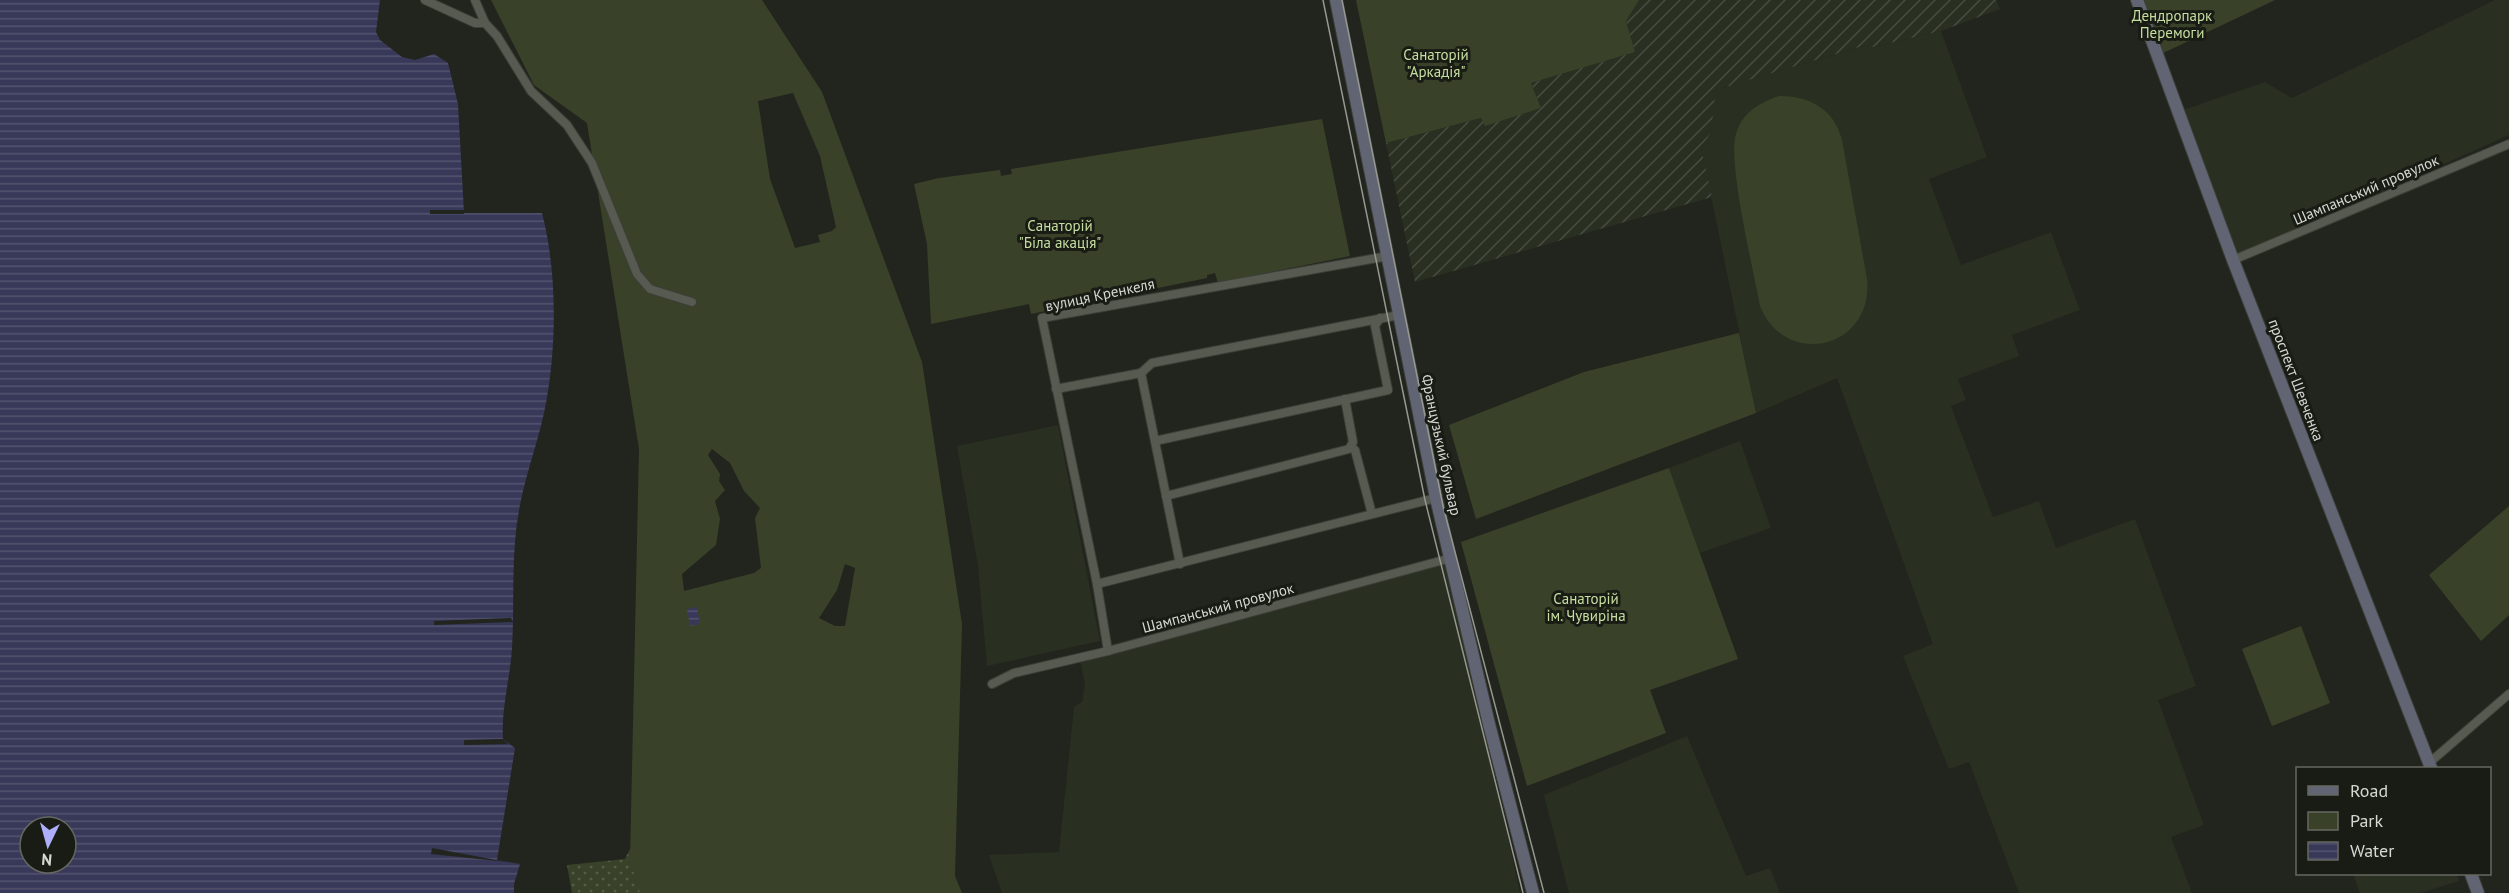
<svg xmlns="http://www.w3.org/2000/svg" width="2509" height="893" viewBox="0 0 2509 893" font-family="'PT Sans',sans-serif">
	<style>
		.built { fill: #292f21 }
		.industrial { fill: url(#industrial-furrows) }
		.grass { fill: url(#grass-dots) }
		.green { fill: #394229; fill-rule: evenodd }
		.water { fill: url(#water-rules); fill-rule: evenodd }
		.pier { fill: #22251d }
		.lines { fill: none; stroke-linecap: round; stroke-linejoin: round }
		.street-casing { stroke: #3c3f38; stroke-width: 10 }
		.secondary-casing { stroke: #3c3f38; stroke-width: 14 }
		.street { stroke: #565a50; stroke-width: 8 }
		.secondary { stroke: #616472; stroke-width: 12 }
		.tram { stroke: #959891; stroke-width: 1.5 }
		.labels { text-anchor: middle; stroke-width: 6; stroke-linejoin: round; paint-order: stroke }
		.park-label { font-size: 15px; fill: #c6dea0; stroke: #191c14 }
		.street-label { font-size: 15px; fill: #d6d9d3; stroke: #191c14 }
	</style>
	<defs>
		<pattern id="industrial-furrows" width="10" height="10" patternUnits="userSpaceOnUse" patternTransform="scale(1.5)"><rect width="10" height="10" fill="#292f21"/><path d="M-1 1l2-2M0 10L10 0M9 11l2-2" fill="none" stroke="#474d40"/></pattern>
		<pattern id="grass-dots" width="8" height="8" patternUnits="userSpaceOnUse" patternTransform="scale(1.5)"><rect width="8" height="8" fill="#394229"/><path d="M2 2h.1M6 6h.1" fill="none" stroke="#555d47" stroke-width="1.8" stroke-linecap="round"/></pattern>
		<pattern id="water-rules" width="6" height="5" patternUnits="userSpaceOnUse" patternTransform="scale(1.5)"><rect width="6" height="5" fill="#383859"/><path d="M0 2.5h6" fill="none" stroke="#545470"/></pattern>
	</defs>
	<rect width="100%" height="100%" fill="#22251d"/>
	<g class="built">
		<polygon points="2495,0 2509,0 2509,135 2234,258 2180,111 2265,82 2292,98"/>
		<polygon points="1941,31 1987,157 1929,179 1961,265 2051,232 2080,310 2012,335 2019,356 1958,379 1966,400 1951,406 1993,517 2039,501 2056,548 2135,519 2196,686 2158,700 2204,825 2171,837 2192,893 2019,893 1969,762 1949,769 1903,656 1933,644 1837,378 1756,413 1701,148 1710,134 1711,91 1864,46 1873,47"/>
		<polygon points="1058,425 1100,641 987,666 978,566 957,446"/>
		<polygon points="1740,441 1771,528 1700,553 1669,468"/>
		<polygon points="1448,563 1520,893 1002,893 989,855 1059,852 1074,707 1082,702 1085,684 1080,661"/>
		<polygon points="1687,736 1746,876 1770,868 1780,893 1569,893 1544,795"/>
		<polygon points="2353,874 2457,874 2459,881 2421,893 2360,893"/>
	</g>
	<polygon class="industrial" points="1639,0 1996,0 2000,9 1941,31 1873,47 1863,46 1712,91 1715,103 1710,134 1701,148 1712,197 1415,282 1386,143 1482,118 1485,125 1541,108 1531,83 1635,52 1626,21"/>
	<polygon class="grass" points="633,843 713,893 572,893 567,865 625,859"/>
	<g class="green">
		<path d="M 491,0 L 762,0 L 822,92 L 922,362 L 962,624 L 955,876 L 962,893 L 640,893 L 630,861 L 639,449 L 587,123 L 534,85 ZM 793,93 L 820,156 L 836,227 L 832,231 L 818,235 L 820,242 L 795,248 L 770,179 L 758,101 ZM 712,449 L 730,463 L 744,491 L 760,508 L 755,518 L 761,568 L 754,573 L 684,591 L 682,574 L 716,545 L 720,519 L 715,501 L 725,490 L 719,481 L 720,474 L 708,455 ZM 845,564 L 855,568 L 845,626 L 835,626 L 819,618 L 837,590 Z"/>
		<polygon points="1356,0 1639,0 1626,21 1635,52 1531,83 1541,108 1485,126 1481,118 1386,143"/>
		<polygon points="2139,0 2275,0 2159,55"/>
		<path d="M 1779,96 C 1810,96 1834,109 1842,140 L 1867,279 C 1874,348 1786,370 1760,306 C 1754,273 1727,160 1736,134 C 1742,113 1759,103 1779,96 Z"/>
		<polygon points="1322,119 1350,256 1218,283 1215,273 1207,275 1207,278 1031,314 1029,304 931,324 927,244 914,184 939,178 1000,170 1001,176 1012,174 1011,169"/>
		<polygon points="1739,333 1756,413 1476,519 1449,425 1584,372"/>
		<polygon points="1669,468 1738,659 1650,690 1666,733 1527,786 1461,542"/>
		<polygon points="2509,506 2509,615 2481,641 2429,575"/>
		<polygon points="2301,626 2330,703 2272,726 2242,649"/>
	</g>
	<g class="water">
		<path d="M 0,0 L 380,0 L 376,32 L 380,40 L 402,57 L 415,60 L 434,54 L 448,63 L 458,104 L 464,213 L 542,213 C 557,270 557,345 546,403 C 540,436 528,467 521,500 C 510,550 515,599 512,649 C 510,679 501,709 503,739 L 515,748 L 497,860 L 520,864 L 514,884 L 514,893 L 0,893 ZM 30,827 L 66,827 L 66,863 L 30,863 Z"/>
		<polygon points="697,607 700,624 690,626 687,609"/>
	</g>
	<g class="pier">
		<rect x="430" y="210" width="34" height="4"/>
		<polygon points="511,618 513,622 434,625 434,621"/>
		<polygon points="503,739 508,744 464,745 464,740"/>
		<polygon points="432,848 496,860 508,862 431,854"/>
	</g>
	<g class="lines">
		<defs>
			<g id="street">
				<polyline points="425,0 475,23 485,23"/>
				<polyline points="475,0 485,23 497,36 531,91 567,125 592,163 637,274 650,289 692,302"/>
				<polyline points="2233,260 2509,144"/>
				<polyline points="1141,373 1180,564"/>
				<polyline points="1056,389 1141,373 1152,363 1399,315"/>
				<polyline points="1155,441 1388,390 1375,326 1380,318"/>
				<polyline points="1351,447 1355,450 1372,514"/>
				<polyline points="1166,496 1349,449 1353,442 1345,399"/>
				<polyline points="1097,584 1436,498"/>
				<polyline points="1108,651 1097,584 1042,318 1388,256"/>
				<polyline points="992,684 1014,673 1108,651 1451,558"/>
				<polyline points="2429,763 2509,694"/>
			</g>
			<g id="secondary">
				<polyline points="1336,0 1436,498 1489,724 1533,893"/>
				<polyline points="2137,0 2233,260 2431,768"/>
				<polyline points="2471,874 2478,893"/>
			</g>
		</defs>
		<use href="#street" class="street-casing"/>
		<use href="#secondary" class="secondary-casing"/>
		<use href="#street" class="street"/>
		<use href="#secondary" class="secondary"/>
		<g class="tram">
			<polyline points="1323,0 1425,500 1523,893"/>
			<polyline points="1342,0 1443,506 1544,893"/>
		</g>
	</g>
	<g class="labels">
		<g class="park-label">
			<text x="2172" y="21">Дендропарк<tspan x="2172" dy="17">Перемоги</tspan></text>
			<text x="1436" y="60">Санаторій<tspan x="1436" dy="17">"Аркадія"</tspan></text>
			<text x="1060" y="231">Санаторій<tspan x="1060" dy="17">"Біла акація"</tspan></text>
			<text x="1586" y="604">Санаторій<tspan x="1586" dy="17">ім. Чувиріна</tspan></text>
		</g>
		<g class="street-label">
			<text transform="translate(2366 190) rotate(-23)" y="5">Шампанський провулок</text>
			<text transform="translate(1100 295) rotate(-12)" y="5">вулиця Кренкеля</text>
			<text transform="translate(2296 380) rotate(69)" y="5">проспект Шевченка</text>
			<text transform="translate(1441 445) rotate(78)" y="5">Французький бульвар</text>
			<text transform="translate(1218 608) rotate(-15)" y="5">Шампанський провулок</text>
		</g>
	</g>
	<rect x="2296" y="767" width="195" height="108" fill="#191c14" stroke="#656860" stroke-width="1.5"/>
	<rect x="2308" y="786" width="30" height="9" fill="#616472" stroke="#656860" stroke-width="1.5"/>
	<text x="2350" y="797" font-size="18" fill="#d6d9d3">Road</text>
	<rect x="2308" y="812" width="30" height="18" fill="#394229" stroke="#656860" stroke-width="1.5"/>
	<text x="2350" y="827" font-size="18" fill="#d6d9d3">Park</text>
	<rect x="2308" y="842" width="30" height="18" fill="url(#water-rules)" stroke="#656860" stroke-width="1.5"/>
	<text x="2350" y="857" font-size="18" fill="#d6d9d3">Water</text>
	<g transform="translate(48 845) rotate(185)"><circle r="28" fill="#191c14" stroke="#656860" stroke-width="1.5"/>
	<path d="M0-4.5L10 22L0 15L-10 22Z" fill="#adaffb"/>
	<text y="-9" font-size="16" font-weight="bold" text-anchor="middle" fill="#d6d9d3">N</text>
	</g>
</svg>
